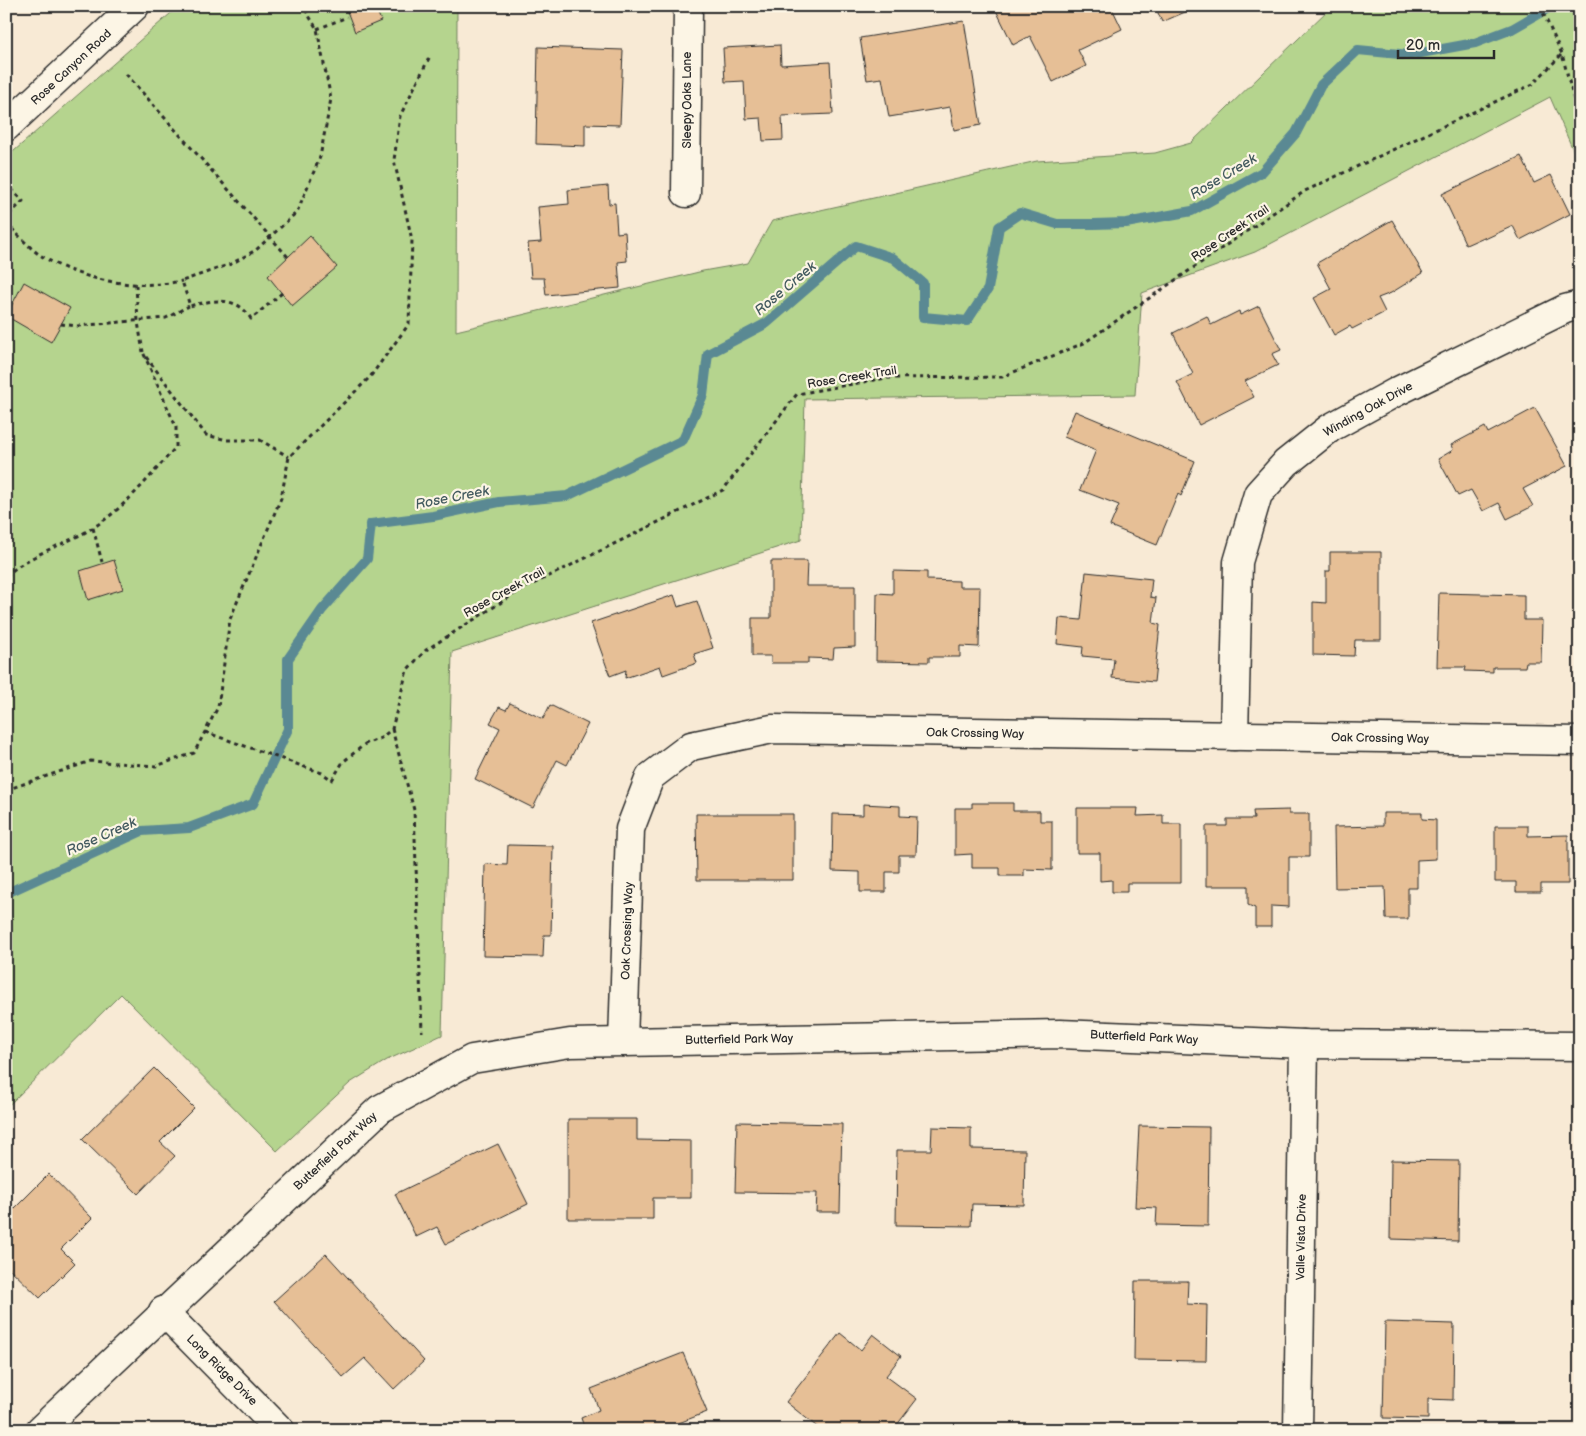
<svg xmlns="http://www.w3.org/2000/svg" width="1586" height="1436" viewBox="0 0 1586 1436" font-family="'Balsamiq Sans',sans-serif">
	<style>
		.green { fill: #b5d48e; stroke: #70805c }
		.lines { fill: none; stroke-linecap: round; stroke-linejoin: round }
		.stream { stroke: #5a8993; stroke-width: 10 }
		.building { fill: #e6bf96; stroke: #2b2b2b }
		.street-casing { stroke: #2b2b2b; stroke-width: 31 }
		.secondary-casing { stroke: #2b2b2b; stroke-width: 31 }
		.path { stroke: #2b2b2b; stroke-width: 3; stroke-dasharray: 4 4; stroke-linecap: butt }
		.street { stroke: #fcf5e5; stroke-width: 28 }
		.secondary { stroke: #fcf5e5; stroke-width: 28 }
		.labels { text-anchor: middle; stroke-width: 4.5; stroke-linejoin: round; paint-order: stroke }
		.street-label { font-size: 12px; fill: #2b2b2b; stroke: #fcf5e5 }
		.water-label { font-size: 14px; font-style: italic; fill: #435a5f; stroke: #fcf5e5 }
	</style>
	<rect width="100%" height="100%" fill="#f8ead5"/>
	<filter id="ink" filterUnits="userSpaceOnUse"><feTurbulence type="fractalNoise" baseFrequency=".02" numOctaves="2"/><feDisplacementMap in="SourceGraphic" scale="10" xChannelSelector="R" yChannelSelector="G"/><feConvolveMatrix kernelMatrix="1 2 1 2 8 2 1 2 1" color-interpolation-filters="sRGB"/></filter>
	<g filter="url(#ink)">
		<polygon class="green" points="179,6 457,6 456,331 703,271 748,263 772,221 1037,161 1155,153 1191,143 1332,6 1580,6 1580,166 1550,97 1255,252 1142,293 1135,395 805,399 801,540 452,652 442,1035 387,1060 350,1083 277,1151 121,994 6,1108 6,158"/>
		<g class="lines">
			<polyline class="stream" points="6,895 7,893 142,831 189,828 253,804 288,729 288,659 322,610 367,559 371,524 433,516 499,502 567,496 683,440 703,395 708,354 767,323 856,246 893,258 923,283 923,317 967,321 988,289 999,227 1020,213 1057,224 1094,224 1126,223 1192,211 1262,172 1296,133 1321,85 1358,50 1410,55 1475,43 1512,29 1552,6"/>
		</g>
		<g class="building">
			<polygon points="345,6 375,6 381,21 355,32"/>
			<polygon points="542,6 594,6 542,10"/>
			<polygon points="994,6 1111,6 1122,29 1078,50 1086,66 1053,82 1030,36 1013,45"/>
			<polygon points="1155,6 1199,6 1162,22"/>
			<polygon points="964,21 981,125 954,130 950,107 889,117 882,78 867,80 860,38"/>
			<polygon points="780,45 781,65 830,62 833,114 782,116 783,140 763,141 761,118 746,119 744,81 725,82 723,48"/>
			<polygon points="538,47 623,50 620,125 585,124 585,146 536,144"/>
			<polygon points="1521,156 1534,183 1551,175 1570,214 1520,240 1513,226 1485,239 1484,237 1466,245 1442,194"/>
			<polygon points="608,186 609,204 615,203 617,233 625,232 627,261 618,262 620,288 546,295 544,278 531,278 528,243 541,242 538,207 569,204 568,190"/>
			<polygon points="1392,220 1423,273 1391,293 1378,298 1385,312 1352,329 1350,326 1334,335 1314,298 1331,289 1317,263"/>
			<polygon points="310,236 337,267 292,306 268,276"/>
			<polygon points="24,282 70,308 51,342 6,316"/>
			<polygon points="1259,306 1281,350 1272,354 1278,365 1245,381 1254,397 1199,425 1177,382 1193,374 1173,333 1207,316 1211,325 1239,311 1240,315"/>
			<polygon points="1535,408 1567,466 1523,489 1533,506 1507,519 1499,503 1483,511 1471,490 1458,496 1438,459 1453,450 1451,445 1485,427 1488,433"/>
			<polygon points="1075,411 1195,461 1181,496 1178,494 1157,545 1110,526 1119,505 1080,490 1096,450 1064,437"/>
			<polygon points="1330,552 1381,552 1381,640 1355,640 1354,656 1313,655 1313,602 1326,603 1326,571 1330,571"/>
			<polygon points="114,560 123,589 88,600 80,571"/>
			<polygon points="771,561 807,561 806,586 855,586 855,647 834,648 833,659 808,658 808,663 771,663 771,656 752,656 752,618 771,618"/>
			<polygon points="893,571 927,572 927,580 959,581 959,587 980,587 979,647 960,646 960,657 929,657 929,662 876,661 877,593 893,594"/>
			<polygon points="1086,572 1152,579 1150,597 1156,598 1153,623 1160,625 1154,682 1112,678 1114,659 1082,656 1083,647 1057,644 1059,618 1081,620"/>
			<polygon points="1439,593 1524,595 1524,620 1542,620 1541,662 1526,662 1525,667 1493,667 1493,672 1465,671 1466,667 1437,667"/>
			<polygon points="674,595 678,607 697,601 713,648 694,654 697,663 663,675 660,666 625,678 626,670 610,676 591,623"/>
			<polygon points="510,703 543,719 550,705 588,724 567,765 557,760 533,808 475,779 500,728 490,723 499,707 506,710"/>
			<polygon points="972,803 1013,803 1013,811 1040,811 1040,821 1052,821 1052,870 1024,869 1024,876 1000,876 1000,868 972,868 972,854 955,855 955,808 972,808"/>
			<polygon points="863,804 900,806 900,816 917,817 916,855 899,855 899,872 886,872 886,892 860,892 860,872 832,871 833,814 863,815"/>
			<polygon points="1077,808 1138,808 1137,816 1163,815 1163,824 1181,824 1181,883 1127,883 1127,892 1112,892 1112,880 1100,881 1100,853 1077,853"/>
			<polygon points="1289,810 1289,814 1309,814 1309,857 1289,857 1289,907 1271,906 1271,927 1255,927 1255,908 1248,905 1248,886 1206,886 1206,826 1227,826 1227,819 1254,819 1253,811"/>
			<polygon points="1383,813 1422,813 1422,819 1436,820 1436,859 1417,860 1417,888 1408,888 1408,919 1386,919 1385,887 1335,888 1334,827 1383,826"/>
			<polygon points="696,814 793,814 793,880 697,880"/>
			<polygon points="1495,826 1528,826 1528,836 1568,835 1568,884 1541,884 1541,892 1516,892 1516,882 1495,882"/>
			<polygon points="508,845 553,846 551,935 544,935 543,957 483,956 485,864 507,865"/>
			<polygon points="154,1068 194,1108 160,1142 175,1156 138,1194 82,1139"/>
			<polygon points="568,1119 637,1119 637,1140 691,1141 691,1198 653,1198 653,1219 568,1219"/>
			<polygon points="737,1122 842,1124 840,1212 816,1212 817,1193 735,1192"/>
			<polygon points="1139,1126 1209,1127 1208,1226 1156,1225 1157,1208 1135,1207"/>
			<polygon points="932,1127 971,1128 971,1149 1025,1150 1024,1205 972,1204 971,1226 896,1225 897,1150 931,1150"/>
			<polygon points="498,1144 528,1204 446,1244 437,1227 416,1237 395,1194"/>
			<polygon points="1391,1160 1459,1161 1458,1241 1390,1239"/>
			<polygon points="49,1174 92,1218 61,1249 75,1263 40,1298 6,1265 8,1244 6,1242 6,1217"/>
			<polygon points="326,1254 424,1361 394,1389 365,1358 343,1377 274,1301"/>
			<polygon points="1135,1281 1188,1281 1187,1304 1207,1305 1206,1361 1134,1360"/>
			<polygon points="1385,1322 1454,1324 1453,1400 1428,1399 1428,1419 1383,1418"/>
			<polygon points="840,1333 861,1350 873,1334 901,1356 886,1376 917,1399 893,1430 821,1430 786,1402"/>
			<polygon points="683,1353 707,1412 661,1430 585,1430 581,1418 599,1410 591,1389"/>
		</g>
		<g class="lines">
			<defs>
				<g id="street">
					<polyline points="686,193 688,6"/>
					<polyline points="1234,736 1238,562 1258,494 1286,463 1330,428 1396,392 1565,309 1580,305"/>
					<polyline points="623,1042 630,829 650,777 691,746 772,729 1580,741"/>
					<polyline points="163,1311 280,1430"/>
					<polyline points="1298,1430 1304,1044"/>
				</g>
				<g id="secondary">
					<polyline points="6,127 135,6"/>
					<polyline points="40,1430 380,1109 472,1059 570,1043 1060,1034 1304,1044 1580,1046"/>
				</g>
			</defs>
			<use href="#street" class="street-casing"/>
			<use href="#secondary" class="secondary-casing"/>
			<g class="path">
				<polyline points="1540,6 1562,54 1580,124"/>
				<polyline points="317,29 347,17"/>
				<polyline points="126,74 288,257"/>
				<polyline points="6,183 23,201 6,218"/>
				<path d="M 6,223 C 17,233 28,247 40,255 C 81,281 135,290 182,281"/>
				<polyline points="136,285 138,322 143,352"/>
				<path d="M 282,293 L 251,319 C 238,295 211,300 190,306 L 182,281 L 231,264 L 256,250 L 297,212 L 320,157 L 331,99 L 317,29 L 303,6"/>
				<polyline points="61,324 77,326 166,318 189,306"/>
				<polyline points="146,357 206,435 227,440 260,440 289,457"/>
				<polyline points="93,528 102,562"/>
				<path d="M 6,576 C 31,553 66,545 94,527 C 127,506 150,476 176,447 L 176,427 L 143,352"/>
				<polyline points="392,729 414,810 422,1032"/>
				<polyline points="205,732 322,773 332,780 343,762 365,744 381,738 392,729 407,670 426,650 519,591 723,490 797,394 886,378 1002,377 1084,343 1305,191 1533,84 1562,54"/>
				<polyline points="6,790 91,761 156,766 194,753 218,707 230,619 281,498 289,457 370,377 409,324 412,240 394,160 400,116 430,56"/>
			</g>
			<use href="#street" class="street"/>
			<use href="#secondary" class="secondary"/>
		</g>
	</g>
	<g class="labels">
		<g class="street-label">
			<text transform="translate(71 67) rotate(-43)" y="4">Rose Canyon Road</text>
			<text transform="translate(687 100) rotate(-90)" y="4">Sleepy Oaks Lane</text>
			<text transform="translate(1230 233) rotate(-34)" y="4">Rose Creek Trail</text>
			<text transform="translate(852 377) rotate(-9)" y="4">Rose Creek Trail</text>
			<text transform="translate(1368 409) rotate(-29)" y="4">Winding Oak Drive</text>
			<text transform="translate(504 592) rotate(-29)" y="4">Rose Creek Trail</text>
			<text transform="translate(975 733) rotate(1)" y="4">Oak Crossing Way</text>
			<text transform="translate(1380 738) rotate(1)" y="4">Oak Crossing Way</text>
			<text transform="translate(627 931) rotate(-88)" y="4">Oak Crossing Way</text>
			<text transform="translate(1144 1037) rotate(3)" y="4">Butterfield Park Way</text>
			<text transform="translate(739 1039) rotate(-1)" y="4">Butterfield Park Way</text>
			<text transform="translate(335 1151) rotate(-43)" y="4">Butterfield Park Way</text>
			<text transform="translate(1301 1237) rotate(-89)" y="4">Valle Vista Drive</text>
			<text transform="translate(222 1370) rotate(45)" y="4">Long Ridge Drive</text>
		</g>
		<g class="water-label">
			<text transform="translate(1223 176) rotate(-31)" y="5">Rose Creek</text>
			<text transform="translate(785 288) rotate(-40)" y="5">Rose Creek</text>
			<text transform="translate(452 497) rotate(-11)" y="5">Rose Creek</text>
			<text transform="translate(101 836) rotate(-24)" y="5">Rose Creek</text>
		</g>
	</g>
	<rect width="1586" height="1436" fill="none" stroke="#fcf5e5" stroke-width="25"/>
	<rect x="12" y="12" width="1561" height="1411" fill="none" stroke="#2b2b2b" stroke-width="2" filter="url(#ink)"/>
	<path d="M1398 50v8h96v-8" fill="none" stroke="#2b2b2b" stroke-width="2.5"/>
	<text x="1406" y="50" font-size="15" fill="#2b2b2b" stroke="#fcf5e5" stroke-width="4" paint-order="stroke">20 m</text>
</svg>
